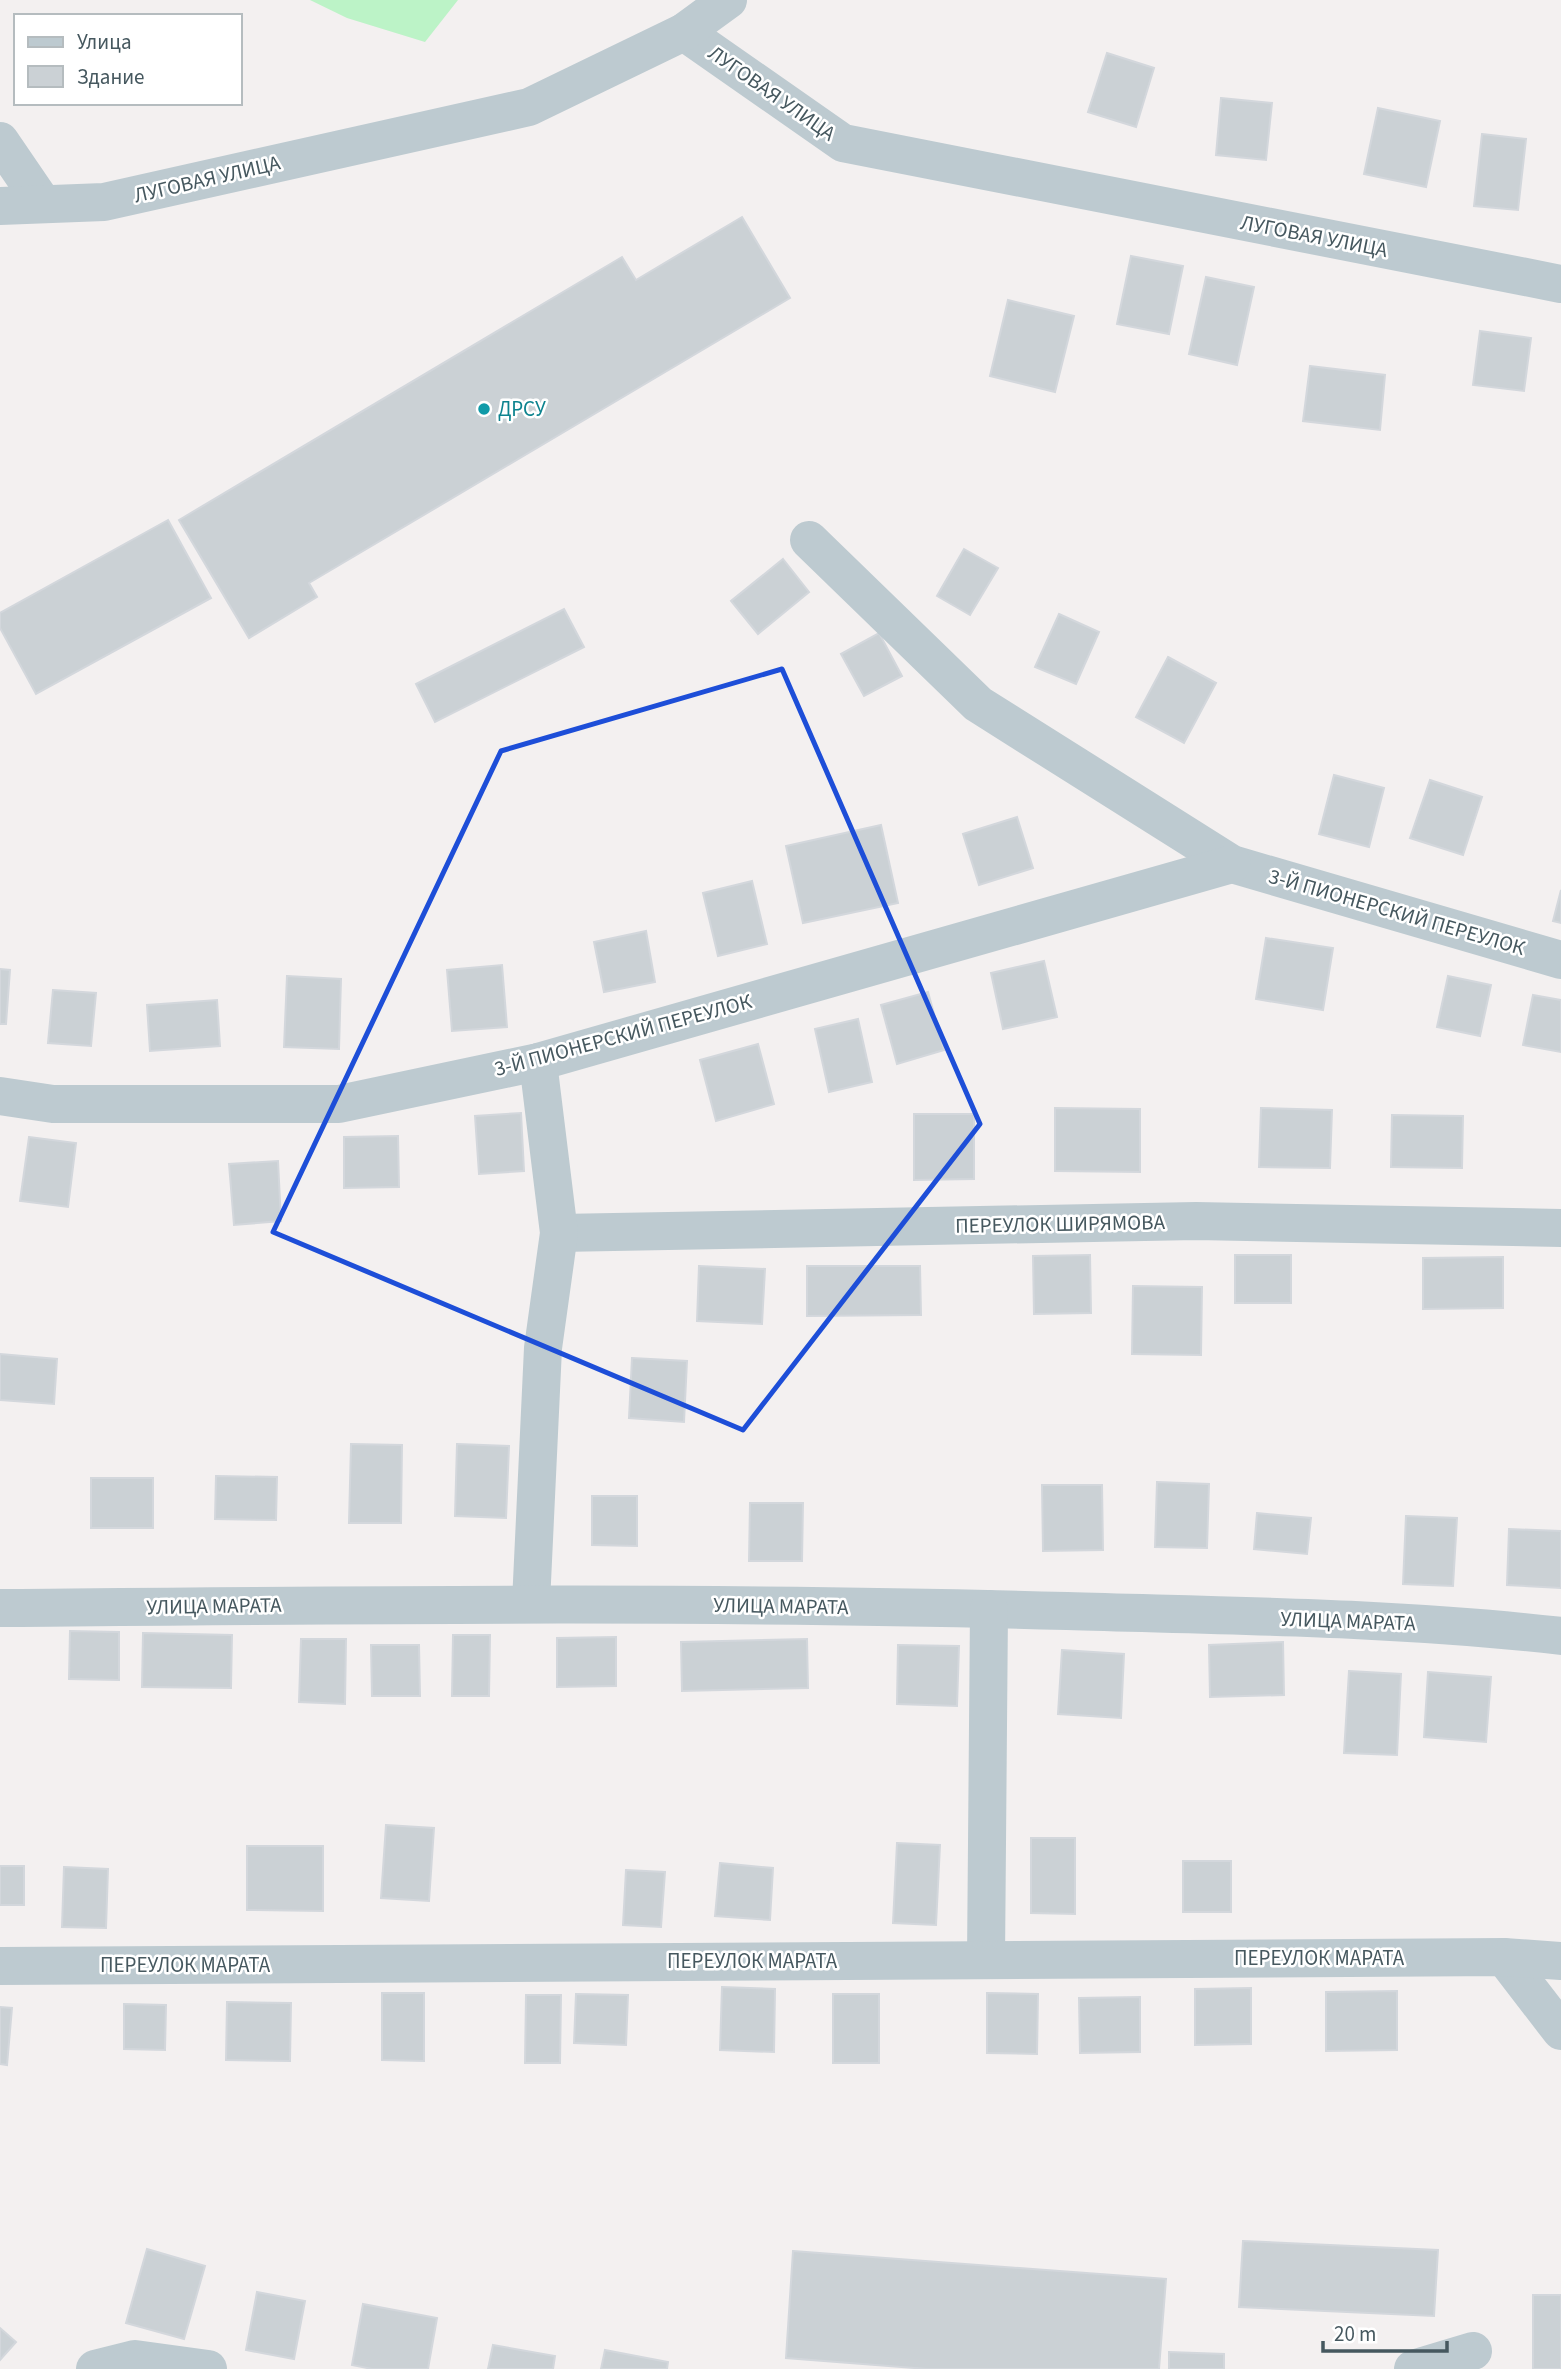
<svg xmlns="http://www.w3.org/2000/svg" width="1561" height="2369" viewBox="0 0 1561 2369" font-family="'Source Sans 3',sans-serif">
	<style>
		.green { fill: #bcf3c7 }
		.building { fill: #cbd1d5; stroke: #d3d7dc; stroke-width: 2 }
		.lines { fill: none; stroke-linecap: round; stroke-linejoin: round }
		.minor { stroke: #bdcad0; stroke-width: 38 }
		.marked { fill: none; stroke: #1d4ed8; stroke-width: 5; stroke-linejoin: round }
		.culture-dot { fill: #0f9aa8; stroke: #fff; stroke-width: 2.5 }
		.labels { text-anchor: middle; stroke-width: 5; stroke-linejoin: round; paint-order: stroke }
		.street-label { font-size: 21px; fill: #46585f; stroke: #fff }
		.culture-label { font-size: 21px; fill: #0d838f; stroke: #fff; text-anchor: start }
	</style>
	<rect width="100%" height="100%" fill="#f3f0f0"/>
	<polygon class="green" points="310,0 458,0 425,42 347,18"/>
	<g class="building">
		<polygon points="1107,53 1154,68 1136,127 1088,112"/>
		<polygon points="1221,98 1272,103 1266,160 1216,155"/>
		<polygon points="1378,108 1440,121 1426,187 1364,174"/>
		<polygon points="1482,134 1526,139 1518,210 1474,206"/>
		<polygon points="742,217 790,298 309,583 317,597 249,638 179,520 622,257 636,280"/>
		<polygon points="1131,256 1183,266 1169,334 1117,324"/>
		<polygon points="1206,277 1254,287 1237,365 1189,354"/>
		<polygon points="1008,300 1074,316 1055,392 990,376"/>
		<polygon points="1480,331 1531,338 1524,391 1473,385"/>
		<polygon points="1310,366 1385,375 1380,430 1303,421"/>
		<polygon points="168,520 211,598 36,694 0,628 0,613"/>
		<polygon points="964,549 998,568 970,615 937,596"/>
		<polygon points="783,559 809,592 758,634 731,601"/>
		<polygon points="564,609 584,647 435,722 416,684"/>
		<polygon points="1059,614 1099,632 1076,684 1035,667"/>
		<polygon points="879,633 902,676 864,696 841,654"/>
		<polygon points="1168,657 1216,683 1184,743 1136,717"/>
		<polygon points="1334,775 1384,788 1369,847 1319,834"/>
		<polygon points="1430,780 1482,797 1463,855 1410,838"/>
		<polygon points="1017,817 1033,868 979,885 963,834"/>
		<polygon points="881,825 898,903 803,923 786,846"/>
		<polygon points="752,881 767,944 718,956 703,893"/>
		<polygon points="1561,890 1561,923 1553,921"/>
		<polygon points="646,931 655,982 604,992 594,942"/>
		<polygon points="1266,938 1333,948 1323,1010 1256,999"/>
		<polygon points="1044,961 1057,1017 1003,1029 991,973"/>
		<polygon points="502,965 507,1027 452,1031 447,970"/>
		<polygon points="0,969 10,970 6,1024 0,1024"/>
		<polygon points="287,976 341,979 339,1049 284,1047"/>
		<polygon points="1448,976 1491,985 1480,1036 1437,1027"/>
		<polygon points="53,990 96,993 91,1046 48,1043"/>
		<polygon points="928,992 944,1050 897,1064 881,1005"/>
		<polygon points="1533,995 1561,1000 1561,1052 1523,1045"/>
		<polygon points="217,1000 220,1046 150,1051 147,1005"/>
		<polygon points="858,1019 872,1082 829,1092 815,1029"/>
		<polygon points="758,1044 774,1104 716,1121 700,1060"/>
		<polygon points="1055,1108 1140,1109 1140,1172 1055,1171"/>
		<polygon points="1261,1108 1332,1110 1330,1168 1259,1167"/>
		<polygon points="521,1113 524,1171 479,1174 475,1116"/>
		<polygon points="914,1114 974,1114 974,1179 914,1180"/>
		<polygon points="1392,1115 1463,1116 1462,1168 1391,1167"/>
		<polygon points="398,1136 399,1187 344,1188 344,1137"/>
		<polygon points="29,1137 76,1143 68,1207 20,1201"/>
		<polygon points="278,1161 281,1221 234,1225 229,1164"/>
		<polygon points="1090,1255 1091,1313 1034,1314 1033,1256"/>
		<rect x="1235" y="1255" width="56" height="48"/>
		<polygon points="1503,1257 1503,1308 1423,1309 1423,1258"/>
		<polygon points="699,1266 765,1269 762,1324 697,1321"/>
		<polygon points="807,1266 920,1266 921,1315 807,1316"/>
		<polygon points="1133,1286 1202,1287 1201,1355 1132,1354"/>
		<polygon points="0,1354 57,1359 54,1404 0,1400"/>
		<polygon points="632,1358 687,1361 684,1422 629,1418"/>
		<polygon points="351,1444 402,1445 401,1523 349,1523"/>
		<polygon points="457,1444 509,1446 506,1518 455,1516"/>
		<polygon points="216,1476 277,1477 276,1520 215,1519"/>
		<rect x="91" y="1478" width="62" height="50"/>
		<polygon points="1157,1482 1209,1484 1207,1548 1155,1547"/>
		<polygon points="1042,1485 1102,1485 1103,1550 1043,1551"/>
		<polygon points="592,1496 637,1496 637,1546 592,1545"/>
		<polygon points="750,1503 803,1503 802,1561 749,1561"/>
		<polygon points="1257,1513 1311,1518 1307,1554 1254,1549"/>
		<polygon points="1406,1516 1457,1518 1453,1586 1403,1584"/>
		<polygon points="1509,1529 1561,1531 1561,1588 1507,1585"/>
		<polygon points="70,1631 119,1632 119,1680 69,1679"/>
		<polygon points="143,1633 232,1635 231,1688 142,1687"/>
		<polygon points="453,1635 490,1635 489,1696 452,1696"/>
		<polygon points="616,1637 616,1686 557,1687 557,1638"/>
		<polygon points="301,1639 346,1639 345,1704 299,1702"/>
		<polygon points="807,1639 808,1688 682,1691 681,1642"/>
		<polygon points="1283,1642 1284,1695 1210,1697 1209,1645"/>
		<polygon points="371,1645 419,1645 420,1696 372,1696"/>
		<polygon points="898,1645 959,1646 957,1706 897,1704"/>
		<polygon points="1062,1650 1124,1654 1121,1718 1058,1714"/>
		<polygon points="1349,1671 1401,1674 1397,1755 1344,1753"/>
		<polygon points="1428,1672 1491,1677 1486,1742 1424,1737"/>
		<polygon points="386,1825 434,1828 429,1901 381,1898"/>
		<polygon points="1031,1838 1075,1838 1075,1914 1031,1913"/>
		<polygon points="897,1843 940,1845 936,1925 893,1923"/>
		<polygon points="247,1846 323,1846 323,1911 247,1910"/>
		<rect x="1183" y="1861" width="48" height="51"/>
		<polygon points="720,1863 773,1868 770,1920 715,1916"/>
		<rect x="0" y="1866" width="24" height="39"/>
		<polygon points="64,1867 108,1869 106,1928 62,1927"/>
		<polygon points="626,1870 665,1872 661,1927 623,1925"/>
		<polygon points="722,1987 775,1989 774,2052 720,2050"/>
		<polygon points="1251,1988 1251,2044 1195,2045 1195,1989"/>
		<polygon points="1397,1991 1397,2050 1326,2051 1326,1992"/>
		<polygon points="382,1993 424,1993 424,2061 382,2060"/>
		<polygon points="987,1993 1038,1994 1037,2054 987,2053"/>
		<polygon points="576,1994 628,1995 626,2045 574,2043"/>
		<rect x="833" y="1994" width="46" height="69"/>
		<polygon points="526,1995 561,1995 560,2063 525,2063"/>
		<polygon points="1140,1997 1140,2052 1080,2053 1079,1998"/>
		<polygon points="227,2002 291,2003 290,2061 226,2060"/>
		<polygon points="124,2004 166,2005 165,2050 124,2049"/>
		<polygon points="0,2007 12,2008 7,2065 0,2064"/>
		<polygon points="1243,2241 1438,2250 1434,2316 1239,2307"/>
		<polygon points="147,2249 205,2266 184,2339 126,2323"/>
		<polygon points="793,2251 1166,2279 1159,2369 927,2369 786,2358"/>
		<polygon points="257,2292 305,2301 294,2359 246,2350"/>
		<rect x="1533" y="2295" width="28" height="74"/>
		<polygon points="363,2304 437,2318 428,2369 372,2369 352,2365"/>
		<polygon points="0,2328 16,2342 0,2360"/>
		<polygon points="493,2345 555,2356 553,2369 488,2369"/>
		<polygon points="605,2350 668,2362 667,2369 601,2369"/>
		<polygon points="1169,2352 1224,2354 1224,2369 1169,2369"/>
	</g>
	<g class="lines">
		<g class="minor">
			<polyline points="684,32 843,143 1561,284"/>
			<polyline points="0,141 43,204"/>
			<polyline points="0,206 104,202 529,107 684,32 728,0"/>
			<polyline points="809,540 978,704 1232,864 1561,960"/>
			<polyline points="0,1096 53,1104 339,1104 538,1062 1232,864"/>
			<polyline points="559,1233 1196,1221 1561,1228"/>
			<polyline points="531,1603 543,1348 559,1233 538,1062"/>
			<path d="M 0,1608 C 356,1605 712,1601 1067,1611 C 1232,1616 1397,1617 1561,1636"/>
			<polyline points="1504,1957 1561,2031"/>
			<polyline points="986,1960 989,1609"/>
			<polyline points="0,1966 1504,1957 1561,1961"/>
			<polyline points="95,2369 135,2359 208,2369"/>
			<polyline points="1413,2369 1473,2351"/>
		</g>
	</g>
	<path class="marked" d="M 782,669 L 980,1124 L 743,1430 L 273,1232 L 501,751 Z"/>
	<circle class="culture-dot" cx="484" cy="409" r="7"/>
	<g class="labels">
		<g class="street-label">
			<text transform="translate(772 93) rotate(35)" y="7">ЛУГОВАЯ УЛИЦА</text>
			<text transform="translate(207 179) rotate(-13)" y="7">ЛУГОВАЯ УЛИЦА</text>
			<text transform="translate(1314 236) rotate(11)" y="7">ЛУГОВАЯ УЛИЦА</text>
			<text transform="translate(1397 912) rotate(16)" y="7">3-Й ПИОНЕРСКИЙ ПЕРЕУЛОК</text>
			<text transform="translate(623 1035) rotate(-15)" y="7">3-Й ПИОНЕРСКИЙ ПЕРЕУЛОК</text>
			<text transform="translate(1060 1224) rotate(-1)" y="7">ПЕРЕУЛОК ШИРЯМОВА</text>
			<text transform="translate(214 1606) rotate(-1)" y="7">УЛИЦА МАРАТА</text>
			<text transform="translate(781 1606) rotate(1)" y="7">УЛИЦА МАРАТА</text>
			<text transform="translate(1348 1621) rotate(2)" y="7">УЛИЦА МАРАТА</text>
			<text x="1319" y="1965">ПЕРЕУЛОК МАРАТА</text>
			<text x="752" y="1968">ПЕРЕУЛОК МАРАТА</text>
			<text x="185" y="1972">ПЕРЕУЛОК МАРАТА</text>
		</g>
		<g class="culture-label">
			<text x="498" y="416">ДРСУ</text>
		</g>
	</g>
	<rect x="14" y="14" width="228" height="91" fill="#ffffff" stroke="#b5bcbf" stroke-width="2"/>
	<rect x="28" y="37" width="35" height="10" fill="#bdcad0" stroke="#b5bcbf" stroke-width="2"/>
	<text x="77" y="49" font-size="21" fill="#46585f">Улица</text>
	<rect x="28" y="66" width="35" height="21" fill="#cbd1d5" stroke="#b5bcbf" stroke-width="2"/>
	<text x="77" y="84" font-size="21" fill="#46585f">Здание</text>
	<path d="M1323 2341v10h124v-10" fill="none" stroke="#46585f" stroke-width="3.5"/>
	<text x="1334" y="2341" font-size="21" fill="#46585f" stroke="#ffffff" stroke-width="5" paint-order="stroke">20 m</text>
</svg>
